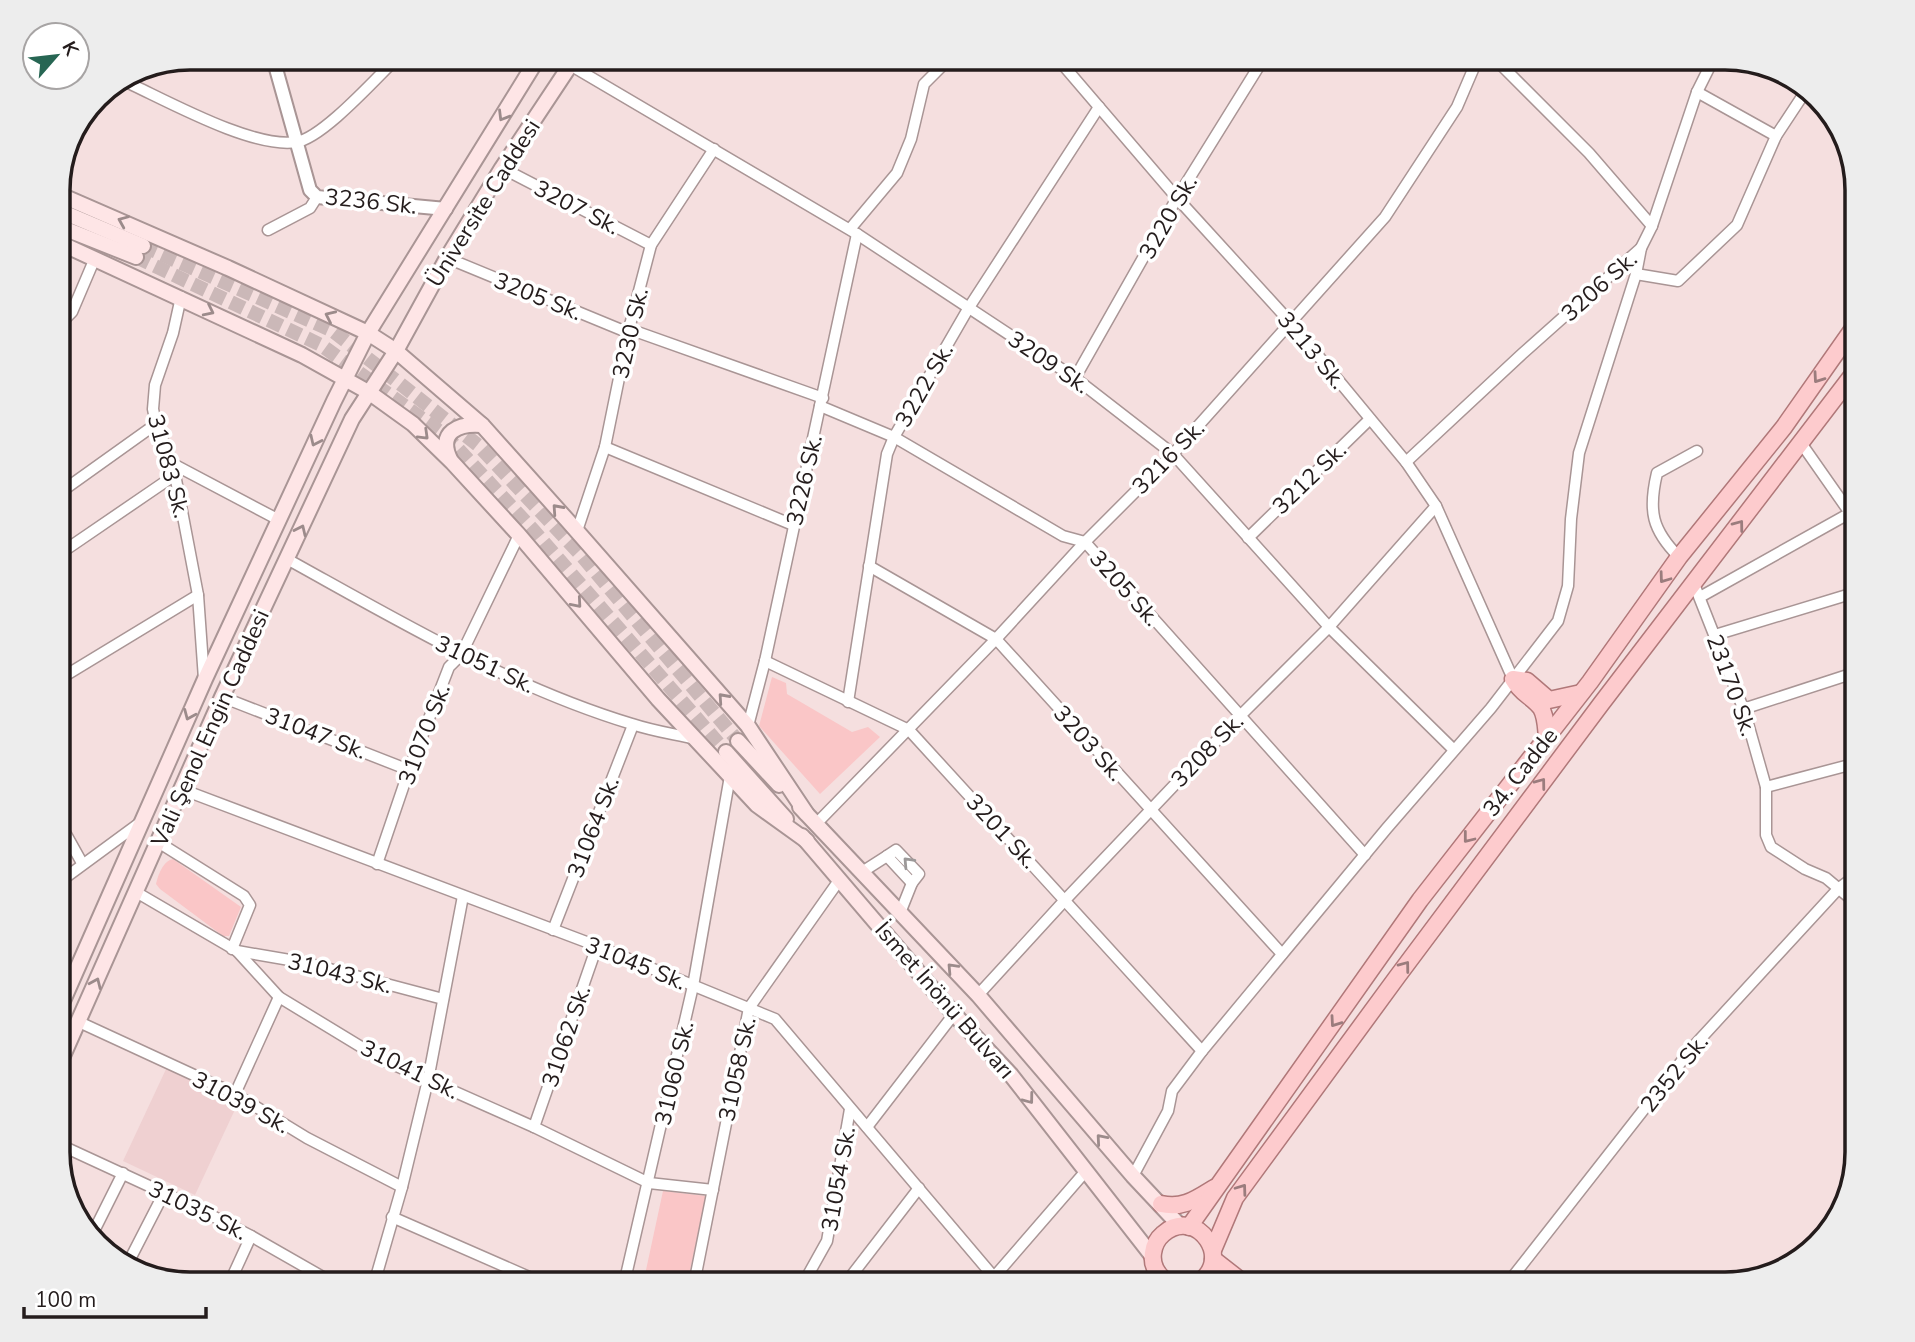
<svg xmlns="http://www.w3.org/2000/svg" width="1915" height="1342" viewBox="0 0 1915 1342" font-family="'Nunito Sans',sans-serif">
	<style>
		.built { fill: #efd0d1 }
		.green { fill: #fac6c7 }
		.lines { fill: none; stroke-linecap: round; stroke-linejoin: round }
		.secondary-tunnel { stroke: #cbb8b8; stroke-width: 14; stroke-dasharray: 14 7; stroke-linecap: butt }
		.minor-casing { stroke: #a99595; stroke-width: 13 }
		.tertiary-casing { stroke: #a99595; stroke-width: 16 }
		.secondary-casing { stroke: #a99595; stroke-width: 18 }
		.primary-casing { stroke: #b07879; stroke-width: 19 }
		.minor { stroke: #fff; stroke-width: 10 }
		.tertiary { stroke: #fff; stroke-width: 12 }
		.secondary { stroke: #fee5e6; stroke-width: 14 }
		.primary { stroke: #fdcbcd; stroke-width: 16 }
		.oneway { stroke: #9c8b8b }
		.oneway2 { stroke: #9b7c7d }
		.oneway3 { stroke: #9c9999 }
		.labels { text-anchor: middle; stroke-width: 7; stroke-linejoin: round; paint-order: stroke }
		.street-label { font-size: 23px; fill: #241c1c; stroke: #fff }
		.rim { fill: none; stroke: #241c1c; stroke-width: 3.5 }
	</style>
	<rect width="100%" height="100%" fill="#f5dfdf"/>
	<polygon class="built" points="167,1067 239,1101 195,1195 123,1161"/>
	<g class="green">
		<polygon points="772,677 786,683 787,694 852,732 868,727 880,737 820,794 759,726"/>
		<path d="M 173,859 L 241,907 L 229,936 L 223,936 L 160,889 L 156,884 C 158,875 163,861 173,859 Z"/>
		<polygon points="663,1191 706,1196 687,1284 643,1284"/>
	</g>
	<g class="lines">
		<g class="secondary-tunnel">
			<polyline points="143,246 333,331 479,446 582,556 738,741"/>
			<polyline points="136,257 321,345 446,436 535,532 726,752"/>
		</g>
		<defs>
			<g id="minor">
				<polyline points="1057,58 1177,198 1291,323 1406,462 1436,506 1513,679"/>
				<polyline points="1494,58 1589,153 1652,226"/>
				<polyline points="570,65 857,234 1075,378 1173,454 1329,627 1454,750"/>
				<path d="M 122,80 C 164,99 252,149 296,142 C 322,139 377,77 397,58"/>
				<polyline points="1776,136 1807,89"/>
				<polyline points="502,168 651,245"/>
				<polyline points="850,229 897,173 911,139 924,84 950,58"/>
				<polyline points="268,230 310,208 317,197"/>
				<polyline points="447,258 629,333"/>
				<polyline points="1636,274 1678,281 1737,225 1776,136 1697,92"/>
				<polyline points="181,297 173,333 155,385 153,409 156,424 173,464 198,595 204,679"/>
				<polyline points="58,326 72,312 95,258"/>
				<polyline points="629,329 823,398"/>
				<polyline points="1075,378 1177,198 1264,58"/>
				<polyline points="820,406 894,437 1063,536 1085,542 1365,855"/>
				<polyline points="1801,443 1850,513 1857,521"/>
				<polyline points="605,447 793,525"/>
				<polyline points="1406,462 1522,354 1641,248 1652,226 1697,92 1714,58"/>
				<polyline points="173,464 279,520"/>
				<polyline points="58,494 156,424"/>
				<polyline points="577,531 605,447 629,329 651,245 714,149"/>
				<polyline points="1248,538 1370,419"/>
				<polyline points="58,555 175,475"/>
				<path d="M 1679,557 C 1652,530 1648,511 1657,473 L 1697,451"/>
				<path d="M 287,559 C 399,621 510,687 632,724 C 653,731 674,734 695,739"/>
				<polyline points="869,566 996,639 1282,954"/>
				<polyline points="1694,584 1745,713 1766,787 1766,835 1771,847 1805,869 1826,878 1857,904"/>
				<polyline points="1849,596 1857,607"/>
				<polyline points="1700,597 1850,513"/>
				<polyline points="1715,635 1857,592"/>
				<polyline points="765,661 909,730 1202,1051"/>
				<polyline points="58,680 198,595"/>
				<polyline points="222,697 409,770"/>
				<polyline points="848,702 887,454 894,437 968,309 1099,107"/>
				<polyline points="1743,709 1857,672"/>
				<polyline points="748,726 765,661 857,234"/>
				<polyline points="1766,787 1857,763"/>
				<polyline points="181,789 597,946 775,1019 993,1276"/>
				<polyline points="58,820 82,863"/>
				<polyline points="816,824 996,639 1085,542 1173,454 1385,217 1457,107 1478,58"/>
				<polyline points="158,842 244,896 250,905 232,949"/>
				<polyline points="887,856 896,850 919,874 912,883 900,913"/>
				<polyline points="377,864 409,770 449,667 461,655 519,535"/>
				<polyline points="862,872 887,856 912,883"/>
				<polyline points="58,883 141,822"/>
				<polyline points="136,892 237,951 279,997 381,1059 534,1127 649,1183 713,1190"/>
				<polyline points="553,930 633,725"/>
				<polyline points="237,951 307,963 443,999"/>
				<polyline points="978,995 1065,900 1240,716 1329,627 1436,506"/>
				<polyline points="79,1022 235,1094 307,1138 402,1187"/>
				<polyline points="235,1094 279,997"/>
				<polyline points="534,1127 597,946"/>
				<polyline points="867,1127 954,1014"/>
				<polyline points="58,1144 201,1210 251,1236 335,1284"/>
				<polyline points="1133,1176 1168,1111 1172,1091 1202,1051 1387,828 1491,708 1558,621 1568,586 1571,519 1579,453 1636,274 1641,248"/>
				<polyline points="392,1217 545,1284"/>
				<polyline points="92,1235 123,1173"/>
				<polyline points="127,1265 164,1193"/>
				<polyline points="229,1284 251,1236"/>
				<polyline points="374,1284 402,1187 428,1080 463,896"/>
				<polyline points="624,1284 693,986 730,776"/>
				<polyline points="694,1284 749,1008 840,879"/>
				<polyline points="803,1284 827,1241 850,1109"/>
				<polyline points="845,1284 919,1188"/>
				<polyline points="988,1284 1085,1172"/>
				<polyline points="1507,1284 1692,1048 1839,888 1857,875"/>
			</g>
			<polyline id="tertiary" points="273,58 310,190 317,197 446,209"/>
			<g id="secondary">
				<polyline points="58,194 228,268 368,333 396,351 482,425 568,521 748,726 806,813"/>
				<polyline points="58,210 143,246"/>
				<polyline points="58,226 136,257"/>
				<polyline points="58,242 302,355 370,393 413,424 452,462 519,535 658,699 730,776 757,805 807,841"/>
				<path d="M 450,459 C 437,432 459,423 482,425"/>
				<polyline points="738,741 779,785"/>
				<polyline points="726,752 786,819"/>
				<polyline points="800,807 978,995 1133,1176 1180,1226"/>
				<polyline points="802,836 954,1014 1011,1075 1153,1257"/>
				<polyline points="58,1012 205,679 334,401 368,333 538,58"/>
				<polyline points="58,1067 222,697 352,419 396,351 447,258 502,168 575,58"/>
			</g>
			<g id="primary">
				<path d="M 1547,737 C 1546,728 1546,716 1541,708 C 1532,696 1522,695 1513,679 L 1527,681 L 1549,700 L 1581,693"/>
				<path d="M 1161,1204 C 1183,1209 1196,1199 1214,1188"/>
				<polyline points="1189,1227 1420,900 1590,682 1679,557 1784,427 1857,323"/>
				<polyline points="1213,1250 1235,1198 1397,977 1601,704 1857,369"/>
				<polyline points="1213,1259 1245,1284"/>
				<path d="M 1170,1284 C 1159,1277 1151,1267 1153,1253 C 1154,1245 1157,1239 1163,1234 C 1197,1204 1237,1263 1195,1284"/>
			</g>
		</defs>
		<use href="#minor" class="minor-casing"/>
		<use href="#tertiary" class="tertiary-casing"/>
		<use href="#secondary" class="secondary-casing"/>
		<use href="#primary" class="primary-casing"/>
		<use href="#minor" class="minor"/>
		<use href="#tertiary" class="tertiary"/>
		<use href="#secondary" class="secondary"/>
		<use href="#primary" class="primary"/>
	</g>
	<defs><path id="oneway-chevron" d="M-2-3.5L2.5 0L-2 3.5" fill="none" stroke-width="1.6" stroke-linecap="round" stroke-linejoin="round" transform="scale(1.75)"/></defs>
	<g class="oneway">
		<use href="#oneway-chevron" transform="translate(503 116) rotate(121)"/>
		<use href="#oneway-chevron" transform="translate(123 221) rotate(-157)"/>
		<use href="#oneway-chevron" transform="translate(209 311) rotate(26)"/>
		<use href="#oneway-chevron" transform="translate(330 316) rotate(-155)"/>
		<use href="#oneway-chevron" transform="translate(424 435) rotate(44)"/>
		<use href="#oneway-chevron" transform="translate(315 441) rotate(115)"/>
		<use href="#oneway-chevron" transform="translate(557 509) rotate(-132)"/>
		<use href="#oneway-chevron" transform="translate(301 530) rotate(-65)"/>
		<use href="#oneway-chevron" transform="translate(577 603) rotate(49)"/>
		<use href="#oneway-chevron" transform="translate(723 698) rotate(-132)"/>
		<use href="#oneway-chevron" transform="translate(189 715) rotate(113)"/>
		<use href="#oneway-chevron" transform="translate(952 968) rotate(-133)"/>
		<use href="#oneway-chevron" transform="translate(96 983) rotate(-66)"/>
		<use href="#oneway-chevron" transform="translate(1029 1099) rotate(53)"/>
		<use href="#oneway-chevron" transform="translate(1101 1139) rotate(-131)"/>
	</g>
	<g class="oneway2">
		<use href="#oneway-chevron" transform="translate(1818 378) rotate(125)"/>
		<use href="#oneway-chevron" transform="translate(1739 525) rotate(-53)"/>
		<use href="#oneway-chevron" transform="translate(1664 578) rotate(126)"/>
		<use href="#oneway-chevron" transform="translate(1541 783) rotate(-53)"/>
		<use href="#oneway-chevron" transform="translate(1468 838) rotate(128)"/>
		<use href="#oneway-chevron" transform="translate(1405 966) rotate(-53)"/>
		<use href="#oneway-chevron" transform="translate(1335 1022) rotate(125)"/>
		<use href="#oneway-chevron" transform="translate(1242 1189) rotate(-54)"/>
	</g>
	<use class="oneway3" href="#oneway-chevron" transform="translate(908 862) rotate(-133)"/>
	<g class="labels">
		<g class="street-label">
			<text transform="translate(371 201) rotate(6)" y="8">3236 Sk.</text>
			<text transform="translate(483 203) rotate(-58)" y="8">Üniversite Caddesi</text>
			<text transform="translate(577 207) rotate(27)" y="8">3207 Sk.</text>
			<text transform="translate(1168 217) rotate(-60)" y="8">3220 Sk.</text>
			<text transform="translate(1599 286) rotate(-42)" y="8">3206 Sk.</text>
			<text transform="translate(538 296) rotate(22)" y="8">3205 Sk.</text>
			<text transform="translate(630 333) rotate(-77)" y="8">3230 Sk.</text>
			<text transform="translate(1312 350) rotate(50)" y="8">3213 Sk.</text>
			<text transform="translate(1049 362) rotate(34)" y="8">3209 Sk.</text>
			<text transform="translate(924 385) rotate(-60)" y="8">3222 Sk.</text>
			<text transform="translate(1168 457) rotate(-46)" y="8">3216 Sk.</text>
			<text transform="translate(169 466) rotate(75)" y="8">31083 Sk.</text>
			<text transform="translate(1309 478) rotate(-44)" y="8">3212 Sk.</text>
			<text transform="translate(804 480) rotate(-77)" y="8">3226 Sk.</text>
			<text transform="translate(1125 588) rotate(48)" y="8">3205 Sk.</text>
			<text transform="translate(485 664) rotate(25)" y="8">31051 Sk.</text>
			<text transform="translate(1732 685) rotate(70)" y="8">23170 Sk.</text>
			<text transform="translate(210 728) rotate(-66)" y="8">Vali Şenol Engin Caddesi</text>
			<text transform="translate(316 733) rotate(21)" y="8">31047 Sk.</text>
			<text transform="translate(424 734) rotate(-69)" y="8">31070 Sk.</text>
			<text transform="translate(1089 743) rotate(48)" y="8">3203 Sk.</text>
			<text transform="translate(1207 750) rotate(-46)" y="8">3208 Sk.</text>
			<text transform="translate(1520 772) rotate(-52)" y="8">34. Cadde</text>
			<text transform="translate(593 827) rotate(-69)" y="8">31064 Sk.</text>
			<text transform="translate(1002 831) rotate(47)" y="8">3201 Sk.</text>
			<text transform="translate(636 963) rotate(22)" y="8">31045 Sk.</text>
			<text transform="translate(340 973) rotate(14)" y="8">31043 Sk.</text>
			<text transform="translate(945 1000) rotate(49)" y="8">İsmet İnönü Bulvarı</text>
			<text transform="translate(566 1036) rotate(-71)" y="8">31062 Sk.</text>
			<text transform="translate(410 1069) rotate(26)" y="8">31041 Sk.</text>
			<text transform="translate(737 1069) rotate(-78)" y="8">31058 Sk.</text>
			<text transform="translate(674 1073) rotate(-77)" y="8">31060 Sk.</text>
			<text transform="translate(1674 1073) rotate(-51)" y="8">2352 Sk.</text>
			<text transform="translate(241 1102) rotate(28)" y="8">31039 Sk.</text>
			<text transform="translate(838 1179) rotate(-80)" y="8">31054 Sk.</text>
			<text transform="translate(198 1210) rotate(26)" y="8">31035 Sk.</text>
		</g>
	</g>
	<path d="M0 0H1915V1342H0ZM190 70H1725A120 120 0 0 1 1845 190V1152A120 120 0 0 1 1725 1272H190A120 120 0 0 1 70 1152V190A120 120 0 0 1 190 70Z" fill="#ededed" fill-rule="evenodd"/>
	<path class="rim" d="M190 70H1725A120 120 0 0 1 1845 190V1152A120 120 0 0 1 1725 1272H190A120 120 0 0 1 70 1152V190A120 120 0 0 1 190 70Z"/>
	<g transform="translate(56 56) rotate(62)"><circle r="33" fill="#ffffff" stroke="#a7a4a4" stroke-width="2"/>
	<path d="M0-5L12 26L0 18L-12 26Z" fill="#276653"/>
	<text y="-10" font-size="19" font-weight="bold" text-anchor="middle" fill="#241c1c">K</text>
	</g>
	<path d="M24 1307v10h182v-10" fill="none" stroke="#241c1c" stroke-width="3.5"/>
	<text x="35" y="1307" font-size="21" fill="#241c1c" stroke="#ffffff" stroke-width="5" paint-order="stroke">100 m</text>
</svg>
